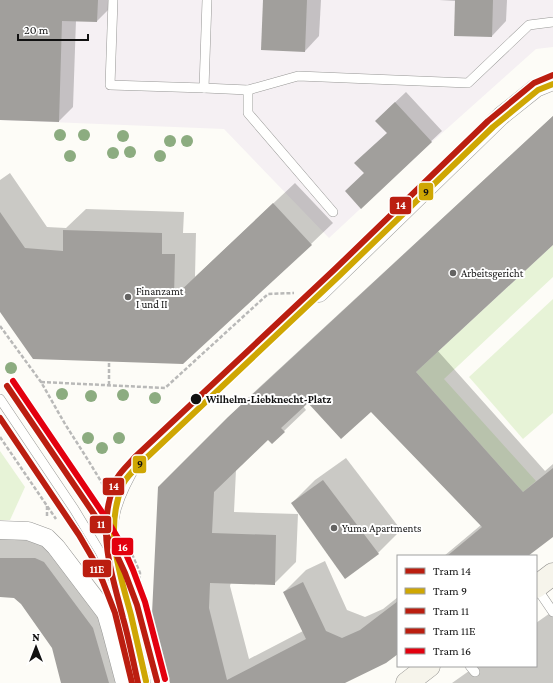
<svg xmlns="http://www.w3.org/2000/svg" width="553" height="683" viewBox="0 0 553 683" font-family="'Crimson Pro',serif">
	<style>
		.industrial { fill: #f5f0f3 }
		.green { fill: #e7f3d7 }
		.shadow { fill: #0003 }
		.building { fill: #a19f9c }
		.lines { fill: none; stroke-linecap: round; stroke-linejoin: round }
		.service-casing { stroke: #979795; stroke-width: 10 }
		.minor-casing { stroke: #979795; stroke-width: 19 }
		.secondary-casing { stroke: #8e8d8b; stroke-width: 23 }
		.path { stroke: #b9b9b8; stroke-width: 2.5; stroke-dasharray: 4 2; stroke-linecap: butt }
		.service { stroke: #fffffe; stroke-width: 9 }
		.minor { stroke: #fffffe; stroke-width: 18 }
		.secondary { stroke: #f6f4eb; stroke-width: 22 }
		.tram-1-casing { stroke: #fff; stroke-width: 9 }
		.tram-2-casing { stroke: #fff; stroke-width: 9 }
		.tram-3-casing { stroke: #fff; stroke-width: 9 }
		.tram-4-casing { stroke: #fff; stroke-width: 9 }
		.tram-5-casing { stroke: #fff; stroke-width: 9 }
		.tram-1 { stroke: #bb1e10; stroke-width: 6 }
		.tram-2 { stroke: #cfa703; stroke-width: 6 }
		.tram-3 { stroke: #bb1e10; stroke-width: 6 }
		.tram-4 { stroke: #bb1e10; stroke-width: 6 }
		.tram-5 { stroke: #e3000f; stroke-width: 6 }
		.tree { fill: #8cac80 }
		.poi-dot { fill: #646362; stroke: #fff; stroke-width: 1.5 }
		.stop-dot { fill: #111; stroke: #fff; stroke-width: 1.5 }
		.labels { text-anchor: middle; stroke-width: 4; stroke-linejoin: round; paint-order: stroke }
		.poi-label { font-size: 11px; fill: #111; stroke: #fff; text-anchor: start }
		.stop-label { font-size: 11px; font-weight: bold; fill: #111; stroke: #fff; text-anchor: start }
		.line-badge { stroke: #fff; stroke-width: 1.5 }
		.badge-label { font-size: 11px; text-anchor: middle; font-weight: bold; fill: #fff }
		.pale-badge-label { font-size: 11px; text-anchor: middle; font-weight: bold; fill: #111 }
	</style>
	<rect width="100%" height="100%" fill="#fdfcf7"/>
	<polygon class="industrial" points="0,0 553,0 553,47 536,49 432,142 329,238 224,129 0,120"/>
	<g class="green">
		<polygon points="553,245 553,277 444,379 536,481 523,492 416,372"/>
		<polygon points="553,299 553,413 523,439 469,377"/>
		<polygon points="0,451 25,487 10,520 0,520"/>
	</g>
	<g class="shadow">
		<polygon points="0,0 111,0 111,7 97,21 76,20 73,107 59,121 0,119"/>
		<polygon points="264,0 321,0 319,36 305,51"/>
		<polygon points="439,0 507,0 506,21 492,36 456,1"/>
		<polygon points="406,92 442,131 361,207 365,173 388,133 387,110"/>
		<polygon points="553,116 553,244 437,350 545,471 553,464 553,536 526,556 444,556 481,525 371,411 308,401 303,406 306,410 284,431 272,443 268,439 236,470 234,512 298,514 296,562 274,584 231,582 230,586 249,659 303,631 284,592 306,570 325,561 347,610 365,617 383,609 398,597 398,652 343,683 171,683 159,488 251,395"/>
		<polygon points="10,173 47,227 66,228 86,209 184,212 183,233 196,233 195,277 295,183 333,223 311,244 183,363 0,310 0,180"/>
		<polygon points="346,458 401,530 378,553 292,503 315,480"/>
		<polygon points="0,536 56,538 64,542 114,607 134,683 62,683 53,648 21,603 14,597 0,596"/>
		<polygon points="553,611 553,683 452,683 476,666 536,666 536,623"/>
	</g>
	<g class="building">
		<polygon points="0,0 98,0 97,22 62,21 59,122 0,120"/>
		<polygon points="263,0 307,0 305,52 261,50"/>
		<polygon points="455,0 493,0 492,37 454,36"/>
		<polygon points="395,102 432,142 361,209 345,191 364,173 354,163 387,133 375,121"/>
		<polygon points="553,116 553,245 416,372 523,492 553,468 553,537 528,556 447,556 482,527 371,412 341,439 308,403 281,428 285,432 272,444 268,440 214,492 212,533 276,535 275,585 210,583 209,608 227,680 306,639 283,592 303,582 326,631 342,638 360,630 398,601 398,654 386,663 345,683 170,683 152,614 158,487 228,417"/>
		<polygon points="273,203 312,245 183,364 33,359 0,312 0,212 25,248 63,251 63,230 162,233 162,254 175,254 174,297"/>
		<polygon points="323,480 379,554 345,579 291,503"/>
		<polygon points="0,558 35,558 44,562 93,628 109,683 61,683 52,648 21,604 14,598 0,597"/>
	</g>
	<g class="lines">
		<defs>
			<g id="service">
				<polyline points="113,0 110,85 204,88"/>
				<polyline points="207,0 204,88 248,90 298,76 468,83 529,25 553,22"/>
				<polyline points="248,90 248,113 333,212"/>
				<polyline points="0,399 74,509 100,552 117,586"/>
				<polyline points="536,587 553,612"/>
				<polyline points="112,628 123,599"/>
				<polyline points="470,666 475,672"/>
				<path d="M 146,683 C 141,664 136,646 131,627 C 121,591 106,548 116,510 C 121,492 129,477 139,461 L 319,293"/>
			</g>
			<g id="minor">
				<polyline points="319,293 501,116 536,88 553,81"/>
				<polyline points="0,530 28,531 47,538 56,547 106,613 111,630 125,683"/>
			</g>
			<g id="secondary">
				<polyline points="536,587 553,574"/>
				<polyline points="407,683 429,666"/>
			</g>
		</defs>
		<use href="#service" class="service-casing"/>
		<use href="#minor" class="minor-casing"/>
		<use href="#secondary" class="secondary-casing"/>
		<g class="path">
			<polyline points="0,326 41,382 65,424 88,460 105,488"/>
			<polyline points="41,382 165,388 268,294 294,293"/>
			<polyline points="109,385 109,361"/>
			<polyline points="0,437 56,519"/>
			<polyline points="47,516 47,505"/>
			<polyline points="132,554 140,573 139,589"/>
		</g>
		<use href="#service" class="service"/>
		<use href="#minor" class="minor"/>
		<use href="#secondary" class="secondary"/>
		<defs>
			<path id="tram-1" d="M 138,683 C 133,661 129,639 123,618 C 113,578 99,539 110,498 C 112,492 114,484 117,478 C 122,470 129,464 135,457 L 335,269 L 488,121 L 534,83 L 553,75"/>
			<path id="tram-2" d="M 146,681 C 141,659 136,637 131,615 C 119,571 104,529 123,484 C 127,476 135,469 141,463 L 340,275 L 493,127 L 538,90 L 553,84"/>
			<polyline id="tram-3" points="7,386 100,523 114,549 125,573 137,605 157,681"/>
			<polyline id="tram-4" points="0,418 79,535 93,559 103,582 115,613 132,683"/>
			<polyline id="tram-5" points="13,381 106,518 122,545 133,570 145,602 165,679"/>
		</defs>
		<use href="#tram-1" class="tram-1-casing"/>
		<use href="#tram-2" class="tram-2-casing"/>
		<use href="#tram-3" class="tram-3-casing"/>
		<use href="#tram-4" class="tram-4-casing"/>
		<use href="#tram-5" class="tram-5-casing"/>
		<use href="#tram-1" class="tram-1"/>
		<use href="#tram-2" class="tram-2"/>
		<use href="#tram-3" class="tram-3"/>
		<use href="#tram-4" class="tram-4"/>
		<use href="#tram-5" class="tram-5"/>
	</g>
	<g class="tree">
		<circle cx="60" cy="135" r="6"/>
		<circle cx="84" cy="135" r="6"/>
		<circle cx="123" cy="136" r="6"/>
		<circle cx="170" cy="141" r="6"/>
		<circle cx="187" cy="141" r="6"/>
		<circle cx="130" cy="152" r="6"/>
		<circle cx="113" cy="153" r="6"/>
		<circle cx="70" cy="156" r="6"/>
		<circle cx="160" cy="156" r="6"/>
		<circle cx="11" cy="368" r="6"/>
		<circle cx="62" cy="394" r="6"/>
		<circle cx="123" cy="395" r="6"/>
		<circle cx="91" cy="396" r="6"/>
		<circle cx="155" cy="398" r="6"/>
		<circle cx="88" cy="438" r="6"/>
		<circle cx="119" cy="438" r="6"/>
		<circle cx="102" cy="448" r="6"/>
	</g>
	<g class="poi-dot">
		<circle cx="453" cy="273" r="4"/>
		<circle cx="128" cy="297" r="4"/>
		<circle cx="334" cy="528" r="4"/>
	</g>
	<circle class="stop-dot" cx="196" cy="399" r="6"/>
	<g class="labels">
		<g class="poi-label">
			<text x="461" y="277">Arbeitsgericht</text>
			<text x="136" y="295">Finanzamt<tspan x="136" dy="13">I und II</tspan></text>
			<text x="342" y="532">Yuma Apartments</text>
		</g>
		<g class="stop-label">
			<text x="206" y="403">Wilhelm-Liebknecht-Platz</text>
		</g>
	</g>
	<g class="line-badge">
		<rect x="418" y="182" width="16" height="19" rx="4" fill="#cfa703"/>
		<rect x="389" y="196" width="23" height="19" rx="4" fill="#bb1e10"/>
		<rect x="132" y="455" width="15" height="19" rx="4" fill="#cfa703"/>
		<rect x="102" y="477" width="23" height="19" rx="4" fill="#bb1e10"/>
		<rect x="89" y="515" width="23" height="19" rx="4" fill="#bb1e10"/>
		<rect x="111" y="537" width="23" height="19" rx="4" fill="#e3000f"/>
		<rect x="82" y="559" width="30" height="19" rx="4" fill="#bb1e10"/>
	</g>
	<g class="badge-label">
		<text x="401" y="209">14</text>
		<text x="114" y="490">14</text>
		<text x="101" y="528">11</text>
		<text x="123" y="551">16</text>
		<text x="97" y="573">11E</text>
	</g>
	<g class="pale-badge-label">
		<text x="426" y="196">9</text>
		<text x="140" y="468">9</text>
	</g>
	<rect x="397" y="555" width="140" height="112" fill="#ffffff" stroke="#a0a0a0"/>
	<rect x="405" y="568" width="20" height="6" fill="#bb1e10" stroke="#a0a0a0"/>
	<text x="433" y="575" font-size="12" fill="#111111">Tram 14</text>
	<rect x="405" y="588" width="20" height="6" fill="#cfa703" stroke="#a0a0a0"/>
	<text x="433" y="595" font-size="12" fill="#111111">Tram 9</text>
	<rect x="405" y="608" width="20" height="6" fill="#bb1e10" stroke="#a0a0a0"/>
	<text x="433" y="615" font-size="12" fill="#111111">Tram 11</text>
	<rect x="405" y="628" width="20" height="6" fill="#bb1e10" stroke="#a0a0a0"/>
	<text x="433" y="635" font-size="12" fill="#111111">Tram 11E</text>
	<rect x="405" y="648" width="20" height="6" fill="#e3000f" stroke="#a0a0a0"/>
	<text x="433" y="655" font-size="12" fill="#111111">Tram 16</text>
	<g transform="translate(36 647)" stroke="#ffffff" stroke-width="3" paint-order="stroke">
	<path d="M0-3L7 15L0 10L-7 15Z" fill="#111111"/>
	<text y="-6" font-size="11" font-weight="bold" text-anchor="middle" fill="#111111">N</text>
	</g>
	<path d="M18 34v6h70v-6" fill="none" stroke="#111111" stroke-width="2"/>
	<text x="24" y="34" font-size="12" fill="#111111" stroke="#ffffff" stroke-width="3" paint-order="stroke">20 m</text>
</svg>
